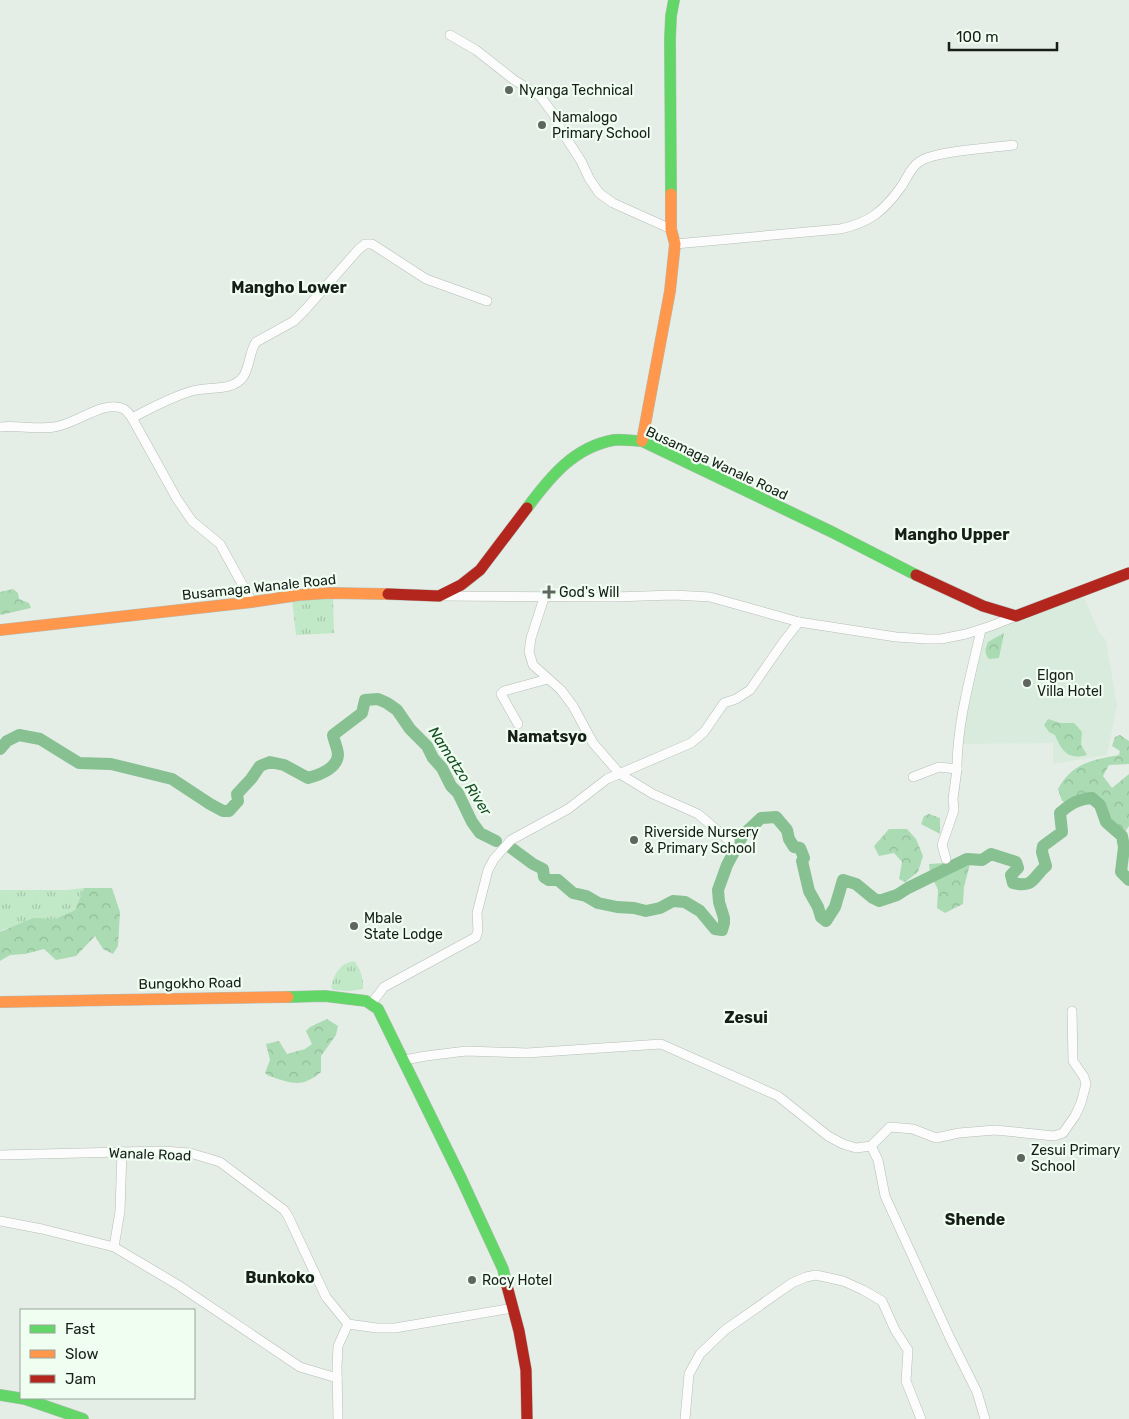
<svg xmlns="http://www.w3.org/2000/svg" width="1129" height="1419" viewBox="0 0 1129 1419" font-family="Rubik,sans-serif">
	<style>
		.built { fill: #d9ebdc }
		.grass { fill: url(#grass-tufts) }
		.forest { fill: url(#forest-crowns) }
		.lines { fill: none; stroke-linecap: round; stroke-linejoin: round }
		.river { stroke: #87c091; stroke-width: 12 }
		.street-casing { stroke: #b6bdb7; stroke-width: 10 }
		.fast-casing { stroke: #b6bdb7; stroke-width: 12 }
		.slow-casing { stroke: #b6bdb7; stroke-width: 12 }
		.jam-casing { stroke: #b6bdb7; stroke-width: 12 }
		.street { stroke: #fbfcfb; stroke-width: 9 }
		.fast { stroke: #63d668; stroke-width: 11 }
		.slow { stroke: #ff974d; stroke-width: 11 }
		.jam { stroke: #b3261e; stroke-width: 11 }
		.poi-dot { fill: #5f665f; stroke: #f0fef1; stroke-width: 2 }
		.labels { text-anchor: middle; stroke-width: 4.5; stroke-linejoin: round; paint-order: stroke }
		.poi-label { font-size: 14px; fill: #171d17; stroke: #f0fef1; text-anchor: start }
		.street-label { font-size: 14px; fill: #171d17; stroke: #f0fef1 }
		.water-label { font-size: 15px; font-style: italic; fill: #164e24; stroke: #f0fef1 }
		.quarter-label { font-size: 16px; font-weight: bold; fill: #171d17; stroke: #f0fef1 }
	</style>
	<defs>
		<pattern id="grass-tufts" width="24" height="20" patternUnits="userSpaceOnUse" patternTransform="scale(1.25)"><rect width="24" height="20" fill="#c1e8c7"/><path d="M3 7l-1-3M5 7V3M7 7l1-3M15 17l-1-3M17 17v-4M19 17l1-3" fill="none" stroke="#a5c7aa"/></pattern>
		<pattern id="forest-crowns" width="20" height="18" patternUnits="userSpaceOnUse" patternTransform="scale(1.25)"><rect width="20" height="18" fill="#abdbb3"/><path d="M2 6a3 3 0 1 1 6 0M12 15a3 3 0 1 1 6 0" fill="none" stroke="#92bc99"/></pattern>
	</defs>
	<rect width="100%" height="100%" fill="#e4eee6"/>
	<polygon class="built" points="1083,596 1100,634 1106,640 1117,705 1107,755 1053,764 1053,743 959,744 983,631"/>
	<g class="grass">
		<polygon points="333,597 334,633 296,635 292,599"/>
		<polygon points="84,888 75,910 55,919 4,929 0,932 0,890 67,890"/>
		<path d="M 354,961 C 360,967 364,980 363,989 L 350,991 L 333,990 L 331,987 C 334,974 340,963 354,961 Z"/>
	</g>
	<g class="forest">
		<polygon points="13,589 18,593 19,599 29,603 31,608 0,615 0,592"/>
		<path d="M 1004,633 L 999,658 L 989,659 C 984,653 985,649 988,642 Z"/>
		<path d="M 1048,719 L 1061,723 L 1074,723 L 1082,732 L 1081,745 L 1087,755 C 1068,760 1062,752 1055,735 L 1049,732 L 1044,725 Z"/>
		<path d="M 1120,735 L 1129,741 L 1129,764 L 1109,765 L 1103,776 L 1112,788 L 1129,774 L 1129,826 L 1122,836 L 1106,822 L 1100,805 L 1092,798 L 1080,799 L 1070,804 L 1062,801 L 1058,789 C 1072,763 1092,760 1119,755 L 1120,751 L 1112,746 L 1115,737 Z"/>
		<polygon points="929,814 940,818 940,834 921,824 924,816"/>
		<polygon points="889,829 907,829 916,839 923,856 918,872 905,882 899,879 902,862 894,853 879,856 874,846"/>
		<polygon points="961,858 970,864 964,887 963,904 945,913 937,908 938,890 930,872 929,864 945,863"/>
		<polygon points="84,888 112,888 120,912 118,946 113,954 103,949 95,936 76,956 56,960 44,949 25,954 10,955 0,961 0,932 33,918 55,919 75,910"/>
		<path d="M 327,1019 L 338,1026 L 336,1035 L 321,1056 L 321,1072 C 301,1089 291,1083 269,1076 L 265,1073 L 270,1060 L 266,1044 L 279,1041 L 287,1054 L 305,1049 L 312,1044 L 306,1031 L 310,1027 Z"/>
	</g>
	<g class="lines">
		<g class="river">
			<path d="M 0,749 L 7,741 L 19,735 L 40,739 L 79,763 L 111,764 L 172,779 L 210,804 L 223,811 L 229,811 L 238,801 L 237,794 L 251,779 L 260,766 L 270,762 L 284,765 L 308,778 C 319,775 337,769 338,755 C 338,749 334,741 333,735 L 362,713 L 365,700 L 378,699 L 387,703 L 397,710 L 410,729 L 427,746 L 433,758 L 442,768 L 451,786 L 458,793 L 472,822 L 480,833 L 496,841"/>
			<path d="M 510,847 L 533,864 L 543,869 L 544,877 L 549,880 L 558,880 L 573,893 L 586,896 L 598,903 L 617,907 L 634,908 L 646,911 L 660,908 L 673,901 L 685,902 L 700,911 L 715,929 L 722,930 L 724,923 L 724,918 L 719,902 L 718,890 L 727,865 L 743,835 L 761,818 L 776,817 L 787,830 L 789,839 L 794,847 L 800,848 L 804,858 L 802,861 L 809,891 L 818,907 L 821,917 L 826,921 L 835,907 L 843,880 L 856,884 L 873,898 L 879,901 L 897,895 L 908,888 L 967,859 L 982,860 L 991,854 L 1016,862 L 1018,868 L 1011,875 L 1013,883 C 1034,888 1032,878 1046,866 L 1042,852 L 1043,846 L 1062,832 L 1060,813 C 1070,804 1078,799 1092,798 L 1100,805 L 1106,822 L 1122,836 L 1124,847 L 1121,872 L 1129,880"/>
		</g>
		<defs>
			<g id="street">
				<polyline points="450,35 476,50 514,80 540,96 554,115 561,130 581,161 589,178 599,193 613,203 671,229"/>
				<path d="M 675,244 L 840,229 C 869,223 884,211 901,187 C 907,179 910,168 919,162 C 933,151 993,148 1013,145"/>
				<path d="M 132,418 C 151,408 171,397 192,391 C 207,386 232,392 243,377 C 250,367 249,352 256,342 L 294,321 L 305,310 L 358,250 L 365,244 L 372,244 L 426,279 L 487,301"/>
				<path d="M 0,427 C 18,425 37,430 54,427 C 75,425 104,399 124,409 C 127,411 130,415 132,418 L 177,499 L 192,521 L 220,544 L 252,602"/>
				<polyline points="545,595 531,638 529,652 533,665 561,690 573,706 593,743 620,774 653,794 698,814 730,841"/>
				<polyline points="439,596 614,597 674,595 710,597 799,622 896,637 927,639 941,639 966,634 991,626 1016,616"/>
				<polyline points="518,724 501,694 504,691 548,679"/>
				<path d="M 913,777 L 939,767 L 957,769 C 957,722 971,675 981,630"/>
				<polyline points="946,859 942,845 954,810 953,799 957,769"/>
				<polyline points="371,1004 384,987 476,937 478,931 477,913 488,870 494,859 511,840 568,809 607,779 691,743 704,732 724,703 736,699 750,690 784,641 799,622"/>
				<polyline points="404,1060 426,1056 466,1051 527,1053 661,1044 778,1096 828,1136 843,1144 856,1148 871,1146 890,1127 913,1129 936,1138 959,1133 995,1130 1054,1136 1063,1133 1075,1116 1081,1103 1086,1084 1084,1077 1073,1061 1072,1011"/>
				<polyline points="871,1146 878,1160 885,1196 950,1338 977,1392 985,1419"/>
				<polyline points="0,1155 163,1151 190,1153 220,1162 284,1210 288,1216 326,1297 348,1324 377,1328 395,1328 513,1308"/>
				<polyline points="0,1221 42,1229 114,1247 178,1285 300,1367 337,1378"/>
				<polyline points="114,1247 120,1211 122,1151"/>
				<polyline points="338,1419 337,1367 338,1346 348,1324"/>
				<polyline points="685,1419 689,1374 700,1354 725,1330 792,1283 806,1277 816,1275 843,1281 863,1290 882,1301 895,1330 908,1350 906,1381 921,1419"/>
			</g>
			<g id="fast">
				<polyline points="671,194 670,39 671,16 674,0"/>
				<path d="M 527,508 C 550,477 574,447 614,440 C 623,439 633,441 642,441 L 832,532 L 916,575"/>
				<polyline points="288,997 325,996 366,1001 378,1009 461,1178 503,1269 507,1286"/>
				<polyline points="0,1395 25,1399 83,1419"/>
			</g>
			<g id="slow">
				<polyline points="642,441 670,291 675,244 671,229 671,194"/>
				<polyline points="0,630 252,602 299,595 329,593 388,594"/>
				<polyline points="0,1002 288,997"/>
			</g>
			<g id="jam">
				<polyline points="916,575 983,606 1016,616 1129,573"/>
				<polyline points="388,594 439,596 461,585 480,570 527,508"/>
				<polyline points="507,1286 519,1331 526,1370 527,1419"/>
			</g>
		</defs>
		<use href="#street" class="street-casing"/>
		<use href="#fast" class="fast-casing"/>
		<use href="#slow" class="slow-casing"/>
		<use href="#jam" class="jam-casing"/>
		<use href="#street" class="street"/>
		<use href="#fast" class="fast"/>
		<use href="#slow" class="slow"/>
		<use href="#jam" class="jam"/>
	</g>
	<g class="poi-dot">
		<circle cx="509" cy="90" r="5"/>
		<circle cx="542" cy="125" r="5"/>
		<path d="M546.5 584.5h5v5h5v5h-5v5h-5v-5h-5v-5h5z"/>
		<circle cx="1027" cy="683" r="5"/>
		<circle cx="634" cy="840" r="5"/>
		<circle cx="354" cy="926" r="5"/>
		<circle cx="1021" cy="1158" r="5"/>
		<circle cx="472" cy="1280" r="5"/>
	</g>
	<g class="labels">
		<g class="poi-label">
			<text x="519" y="95">Nyanga Technical</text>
			<text x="552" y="122">Namalogo<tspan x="552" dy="16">Primary School</tspan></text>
			<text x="559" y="597">God's Will</text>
			<text x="1037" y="680">Elgon<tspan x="1037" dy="16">Villa Hotel</tspan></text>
			<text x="644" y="837">Riverside Nursery<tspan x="644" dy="16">&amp; Primary School</tspan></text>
			<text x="364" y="923">Mbale<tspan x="364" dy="16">State Lodge</tspan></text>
			<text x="1031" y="1155">Zesui Primary<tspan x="1031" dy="16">School</tspan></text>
			<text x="482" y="1285">Rocy Hotel</text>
		</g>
		<g class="street-label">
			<text transform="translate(717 463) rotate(25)" y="5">Busamaga Wanale Road</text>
			<text transform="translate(259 587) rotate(-6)" y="5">Busamaga Wanale Road</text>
			<text transform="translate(190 983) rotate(-1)" y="5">Bungokho Road</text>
			<text transform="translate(150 1154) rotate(2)" y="5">Wanale Road</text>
		</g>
		<g class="water-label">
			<text transform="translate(460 771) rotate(57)" y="5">Namatzo River</text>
		</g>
		<g class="quarter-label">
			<text x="289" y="293">Mangho Lower</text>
			<text x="952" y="540">Mangho Upper</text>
			<text x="547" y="742">Namatsyo</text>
			<text x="746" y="1023">Zesui</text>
			<text x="975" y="1225">Shende</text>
			<text x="280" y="1283">Bunkoko</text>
		</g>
	</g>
	<rect x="20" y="1309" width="175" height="90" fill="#f0fef1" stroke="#99a49a"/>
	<rect x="30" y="1325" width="25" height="8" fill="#63d668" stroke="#99a49a"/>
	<text x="65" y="1334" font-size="15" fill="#171d17">Fast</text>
	<rect x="30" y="1350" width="25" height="8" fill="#ff974d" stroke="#99a49a"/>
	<text x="65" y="1359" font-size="15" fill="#171d17">Slow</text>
	<rect x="30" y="1375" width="25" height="8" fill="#b3261e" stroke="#99a49a"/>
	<text x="65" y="1384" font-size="15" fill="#171d17">Jam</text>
	<path d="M949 42v8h108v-8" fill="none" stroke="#171d17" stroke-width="2.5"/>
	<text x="956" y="42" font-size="15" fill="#171d17" stroke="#f0fef1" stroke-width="4" paint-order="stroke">100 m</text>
</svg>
